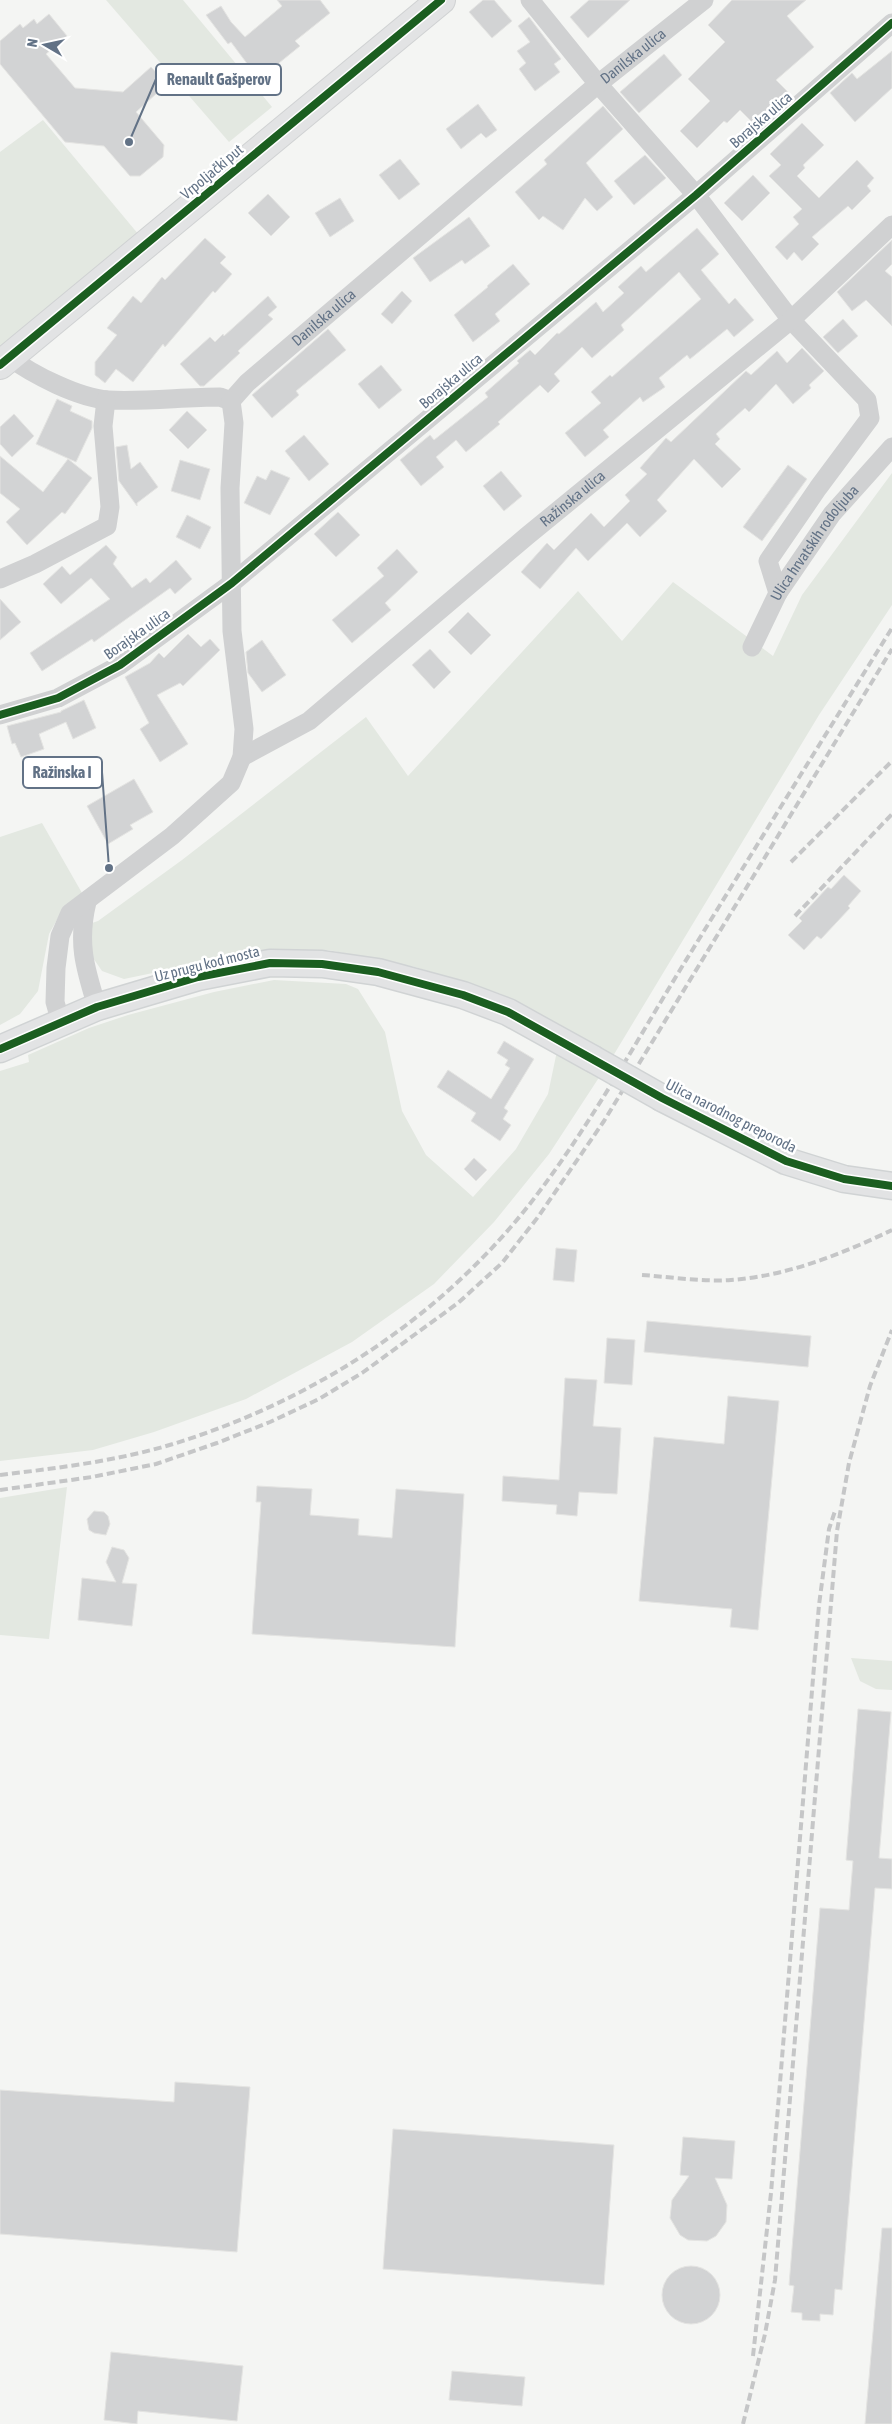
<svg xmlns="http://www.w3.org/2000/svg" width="892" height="2424" viewBox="0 0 892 2424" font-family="'Asap Condensed',sans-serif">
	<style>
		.green { fill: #e3e8e1 }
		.building { fill: #d2d3d4; stroke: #e4e4e2 }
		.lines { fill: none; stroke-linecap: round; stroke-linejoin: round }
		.secondary-casing { stroke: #d0d3d4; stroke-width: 29 }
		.primary-casing { stroke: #d0d2d3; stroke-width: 30 }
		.street { stroke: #d0d1d2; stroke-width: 19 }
		.secondary { stroke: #e2e3e4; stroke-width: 26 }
		.primary { stroke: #e2e3e4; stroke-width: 28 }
		.rail { stroke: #c5c6c7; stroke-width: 4; stroke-dasharray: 8 4; stroke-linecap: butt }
		.secondary-bridge-casing { stroke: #d0d3d4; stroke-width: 29; stroke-linecap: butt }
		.secondary-bridge { stroke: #e2e3e4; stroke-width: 26 }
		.cycleway-casing { stroke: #fff; stroke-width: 11 }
		.cycleway { stroke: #1b5e20; stroke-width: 8 }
		.labels { text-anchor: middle; stroke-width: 5; stroke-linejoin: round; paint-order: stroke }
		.street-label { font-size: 15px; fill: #627286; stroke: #fff }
		.leader { fill: none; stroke: #627286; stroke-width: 2 }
		.callout-dot { fill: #627286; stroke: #fff; stroke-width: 2 }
		.callout { fill: #fff; stroke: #627286; stroke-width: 2 }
		.callout-label { font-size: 16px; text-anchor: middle; font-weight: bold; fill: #627286 }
	</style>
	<rect width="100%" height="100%" fill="#f4f5f3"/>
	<g class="green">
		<polygon points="106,0 183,0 272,107 229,142"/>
		<polygon points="43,120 139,235 0,348 0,152"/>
		<polygon points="892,473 892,605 819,715 613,1056 501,994 415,967 328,950 254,952 124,979 102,971 89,952 89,924 98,921 182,860 366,717 408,776 578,591 622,641 673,582 773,656 802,595"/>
		<polygon points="42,823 82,893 59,916 49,934 38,991 20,1014 0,1025 0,837"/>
		<polygon points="274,980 346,984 358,989 385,1032 402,1111 426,1155 473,1197 516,1149 548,1094 557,1051 600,1076 549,1154 494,1222 434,1284 352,1342 246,1399 154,1432 93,1450 0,1461 0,1071 29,1062 28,1055 89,1028 128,1015 214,992"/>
		<polygon points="67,1487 49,1639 0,1635 0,1498"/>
		<polygon points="851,1658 892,1661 892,1690 876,1689 860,1681"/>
	</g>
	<g class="building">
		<polygon points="277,0 320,0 330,13 295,41 300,46 279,63 281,65 260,81 231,42 228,44 206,15 221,6 231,22 245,37 282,6"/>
		<polygon points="483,0 494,0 512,21 492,38 469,12"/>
		<polygon points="589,0 630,0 588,38 570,17"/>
		<polygon points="732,0 806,0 787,16 814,47 776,80 790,94 757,127 740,110 727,123 724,121 697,148 680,131 710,101 688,79 725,42 708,25"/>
		<polygon points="49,14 67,36 46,54 75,88 123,92 151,67 167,84 136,112 164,145 163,157 140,176 130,176 104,146 65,142 0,64 0,41 20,24 23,28 34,19 37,24"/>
		<polygon points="529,17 561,59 554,64 560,72 535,91 519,69 526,63 517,51 530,42 518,26"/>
		<polygon points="892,51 892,88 855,122 830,93 852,73 857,79"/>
		<polygon points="664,54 682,75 639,113 620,92"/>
		<polygon points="478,104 497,130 486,138 481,133 461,149 446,129"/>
		<polygon points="603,106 623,129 586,163 613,197 597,211 585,198 563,230 543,216 539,220 515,192 547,164 544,160"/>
		<polygon points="802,123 824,145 803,165 805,168 797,176 819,198 857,160 874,178 867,186 871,191 852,210 848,206 812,237 819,244 802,261 794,252 787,260 775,247 799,224 793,217 802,209 769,176 781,165 770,154"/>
		<polygon points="645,155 666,178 634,205 614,181"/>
		<polygon points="400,159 420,184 399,200 379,175"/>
		<polygon points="753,175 770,193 742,221 724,203"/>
		<polygon points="268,194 290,217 271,236 248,213"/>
		<polygon points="340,198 354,221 330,237 315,213"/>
		<polygon points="469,217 490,246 465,264 462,260 430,282 413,258"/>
		<polygon points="697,228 719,254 701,270 729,304 735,298 754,320 734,337 727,329 690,359 687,355 659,378 665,387 643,402 640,397 603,430 609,437 585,457 565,433 601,403 591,392 610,375 612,377 701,299 679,272 621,325 624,330 592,358 582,347 554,374 560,381 548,393 540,385 498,422 500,424 466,452 456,440 436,457 444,467 421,486 400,460 430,435 434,440 488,397 485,393 519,363 517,361 530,350 535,355 557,333 559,334 596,302 603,312 624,293 618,287 641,266 646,272"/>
		<polygon points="205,238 226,257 220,263 232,274 215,293 213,291 165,347 163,344 133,382 116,369 105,383 95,375 95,362 117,335 107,328 133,296 141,303 162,277 165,280"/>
		<polygon points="892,240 892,264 885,271 892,277 892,326 866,300 852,311 837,292"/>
		<polygon points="513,264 530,284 495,314 500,321 473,342 454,315 488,287 487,286"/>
		<polygon points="402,291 412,301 392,324 381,314"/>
		<polygon points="268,296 277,307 268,315 273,319 238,351 240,353 204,386 200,386 180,364 210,337 215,342 223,334 224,336"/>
		<polygon points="843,319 858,336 838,353 823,337"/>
		<polygon points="328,329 346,350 296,391 299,395 272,418 252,395"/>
		<polygon points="802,348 824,371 809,385 811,388 793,404 776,384 749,412 745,408 716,434 720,439 715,444 741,469 722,488 694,459 657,500 667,511 640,537 627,523 588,561 576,548 540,589 521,572 547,543 554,550 591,513 604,527 630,501 625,495 647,474 640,468 666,438 671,442 746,371 751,375 777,351 787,363"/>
		<polygon points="381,365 402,390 379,409 358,384"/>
		<polygon points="57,399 72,406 70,411 92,421 92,428 76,462 36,444"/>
		<polygon points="187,411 207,430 188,449 169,430"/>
		<polygon points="14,414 34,436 12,457 0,444 0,427"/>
		<polygon points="304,435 329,464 309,481 285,451"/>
		<polygon points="127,445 131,469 140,462 158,487 137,503 137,506 119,481 116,447"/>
		<polygon points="0,456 43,492 68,459 92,478 65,514 62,512 27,545 6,522 20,509 0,493"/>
		<polygon points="180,460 210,469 200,500 171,491"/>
		<polygon points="788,465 807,479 762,541 743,527"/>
		<polygon points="271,470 290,478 270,515 244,503 257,476 266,480"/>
		<polygon points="501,471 522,496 504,511 483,486"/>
		<polygon points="338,512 360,535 336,557 314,534"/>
		<polygon points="187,515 211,527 200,549 176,537"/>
		<polygon points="106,545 117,557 113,564 132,588 146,578 150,583 176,560 192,579 175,594 170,588 94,642 92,639 42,671 30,653 110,599 91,578 61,604 43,584 62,566 70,575"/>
		<polygon points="397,549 418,572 385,603 391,610 352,643 332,620 384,576 377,568"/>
		<polygon points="0,599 21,622 0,640"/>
		<polygon points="468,612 491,635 471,655 448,632"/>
		<polygon points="188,634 201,647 210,639 220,650 183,686 180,683 157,695 188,744 160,762 140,729 149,723 125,677 150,663 159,653 164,658"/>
		<polygon points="262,640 286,675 262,692 248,673 246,652"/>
		<polygon points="430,649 451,672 434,689 412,665"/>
		<polygon points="84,700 96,728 73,739 66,722 39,734 44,749 21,757 15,743 12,744 7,726 61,712 61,711"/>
		<polygon points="134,779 153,812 130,825 133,829 108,844 87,806"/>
		<polygon points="844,875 861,891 848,906 850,908 821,939 817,936 804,950 788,935 802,921 799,918 828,887 831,889"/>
		<polygon points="504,1041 534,1059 504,1108 508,1111 503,1119 511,1125 500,1141 471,1121 476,1113 437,1087 448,1070 491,1099 510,1068 505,1065 508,1060 497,1053"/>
		<polygon points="474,1158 487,1170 476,1181 464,1169"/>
		<polygon points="556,1248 577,1250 574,1282 553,1280"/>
		<polygon points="647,1321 811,1336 808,1367 644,1352"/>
		<polygon points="607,1338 635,1340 632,1385 604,1383"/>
		<polygon points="565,1378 597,1380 593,1426 621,1428 617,1494 579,1492 577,1516 556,1514 557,1505 502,1501 503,1476 559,1480"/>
		<polygon points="728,1396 779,1401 758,1630 730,1627 732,1609 639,1601 654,1437 724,1444"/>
		<polygon points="257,1486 312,1489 310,1515 359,1519 358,1535 392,1538 396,1489 464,1494 455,1647 252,1634 261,1502 256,1502"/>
		<polygon points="94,1511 104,1512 108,1516 110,1524 106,1535 94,1533 89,1530 87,1519"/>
		<polygon points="112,1547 124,1550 129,1558 122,1583 137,1584 132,1626 78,1620 82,1578 116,1582 106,1562"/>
		<polygon points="858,1709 891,1712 879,1858 892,1859 892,1889 875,1888 842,2290 835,2289 833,2315 820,2314 820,2321 802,2320 802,2313 791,2312 794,2286 789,2285 820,1908 849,1910 853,1861 846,1860"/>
		<polygon points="175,2082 250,2087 237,2252 0,2234 0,2090 174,2102"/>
		<polygon points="393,2129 614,2145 604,2285 383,2269"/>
		<polygon points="683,2137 735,2141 732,2179 715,2178 727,2205 726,2222 716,2236 707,2241 688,2240 680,2235 670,2218 672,2200 689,2176 680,2175"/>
		<polygon points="882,2228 892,2228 892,2424 865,2424"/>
		<circle cx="691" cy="2295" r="29"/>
		<polygon points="111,2352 243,2366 237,2421 138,2411 137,2424 104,2420"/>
		<polygon points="452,2371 525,2377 522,2406 449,2400"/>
	</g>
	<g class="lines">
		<defs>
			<g id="secondary">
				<polyline points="0,1049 97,1007 198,977 270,963 322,964 378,972 463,995 508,1012 593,1059"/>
				<polyline points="662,1098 786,1161 844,1179 892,1186"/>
			</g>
			<polyline id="primary" points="0,365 441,0"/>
		</defs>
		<use href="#secondary" class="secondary-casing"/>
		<use href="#primary" class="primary-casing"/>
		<g class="street">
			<polyline points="530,0 598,84 696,195 791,320 867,400 870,418 818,488 768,561 778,593"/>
			<path d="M 9,357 C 33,375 79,398 108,400 C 145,402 183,397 220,397 L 231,401"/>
			<path id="s1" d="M 231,401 L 247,383 L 598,84 L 704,0"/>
			<polyline points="0,579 35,564 107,526 110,507 103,426 106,400"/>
			<path id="s2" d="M 752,647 L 778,593 L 832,514 L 892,447"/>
			<polyline points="0,715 58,698 120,665 232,583 696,195 892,23"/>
			<path id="s3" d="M 242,757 L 309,721 L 527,536 L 791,320 L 892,225"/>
			<path d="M 87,902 C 77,943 85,968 97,1007"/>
			<polyline points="61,1023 55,1002 56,968 60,936 70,913 172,836 231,783 242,757 244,729 232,631 230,488 234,423 231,401"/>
		</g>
		<use href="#secondary" class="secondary"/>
		<use href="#primary" class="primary"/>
		<g class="rail">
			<polyline points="791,862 892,761"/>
			<polyline points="795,916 892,814"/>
			<path d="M 642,1275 C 671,1277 702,1282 731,1280 C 787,1276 842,1254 892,1230"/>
			<path d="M 0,1475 C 58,1468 117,1461 173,1444 C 312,1401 438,1320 529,1205 C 586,1132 632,1049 680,970 C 750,856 821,742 892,628"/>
			<polyline points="0,1490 92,1477 156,1464 217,1443 270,1422 319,1399 362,1373 458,1303 502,1263 538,1217 604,1121 892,649"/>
			<polyline points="753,2356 771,2193 819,1605 829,1529 835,1511"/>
			<polyline points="743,2424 765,2334 775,2280 837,1531 849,1463 870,1386 892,1330"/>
		</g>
		<defs>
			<polyline id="secondary-bridge" points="593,1059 662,1098"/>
		</defs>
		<use href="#secondary-bridge" class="secondary-bridge-casing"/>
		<use href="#secondary-bridge" class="secondary-bridge"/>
		<defs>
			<g id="cycleway">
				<polyline points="0,365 441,0"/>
				<polyline points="0,715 58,698 120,665 232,583 696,195 892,23"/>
				<polyline points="0,1049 97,1007 198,977 270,963 322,964 378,972 463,995 508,1012 662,1098 786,1161 844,1179 892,1186"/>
			</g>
		</defs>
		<use href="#cycleway" class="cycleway-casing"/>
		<use href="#cycleway" class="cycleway"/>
	</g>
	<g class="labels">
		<g class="street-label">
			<text dy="5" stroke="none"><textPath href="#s1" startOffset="530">Danilska ulica</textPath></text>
			<text transform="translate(761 120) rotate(-41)" y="5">Borajska ulica</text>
			<text transform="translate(212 172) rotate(-40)" y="5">Vrpoljački put</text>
			<text dy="5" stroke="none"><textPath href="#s1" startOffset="125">Danilska ulica</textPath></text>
			<text transform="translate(451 381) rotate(-40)" y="5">Borajska ulica</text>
			<text dy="5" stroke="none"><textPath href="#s3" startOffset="421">Ražinska ulica</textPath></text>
			<text dy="5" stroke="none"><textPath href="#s2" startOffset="122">Ulica hrvatskih rodoljuba</textPath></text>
			<text transform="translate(137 634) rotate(-35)" y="5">Borajska ulica</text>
			<text transform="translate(207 964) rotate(-14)" y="5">Uz prugu kod mosta</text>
			<text transform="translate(731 1116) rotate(27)" y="5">Ulica narodnog preporoda</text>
		</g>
	</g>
	<path class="leader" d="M129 142L156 79M109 868L102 772"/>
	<g class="callout-dot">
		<circle cx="129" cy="142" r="5"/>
		<circle cx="109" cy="868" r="5"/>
	</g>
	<g class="callout">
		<rect x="156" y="64" width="125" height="31" rx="5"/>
		<rect x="23" y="757" width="79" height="31" rx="5"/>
	</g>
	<g class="callout-label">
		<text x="219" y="85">Renault Gašperov</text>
		<text x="62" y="778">Ražinska I</text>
	</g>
	<g transform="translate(45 45) rotate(279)" stroke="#ffffff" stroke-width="4" paint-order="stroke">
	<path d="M0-4L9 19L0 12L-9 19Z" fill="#627286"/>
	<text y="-8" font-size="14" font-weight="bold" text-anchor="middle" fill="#627286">N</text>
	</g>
</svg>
